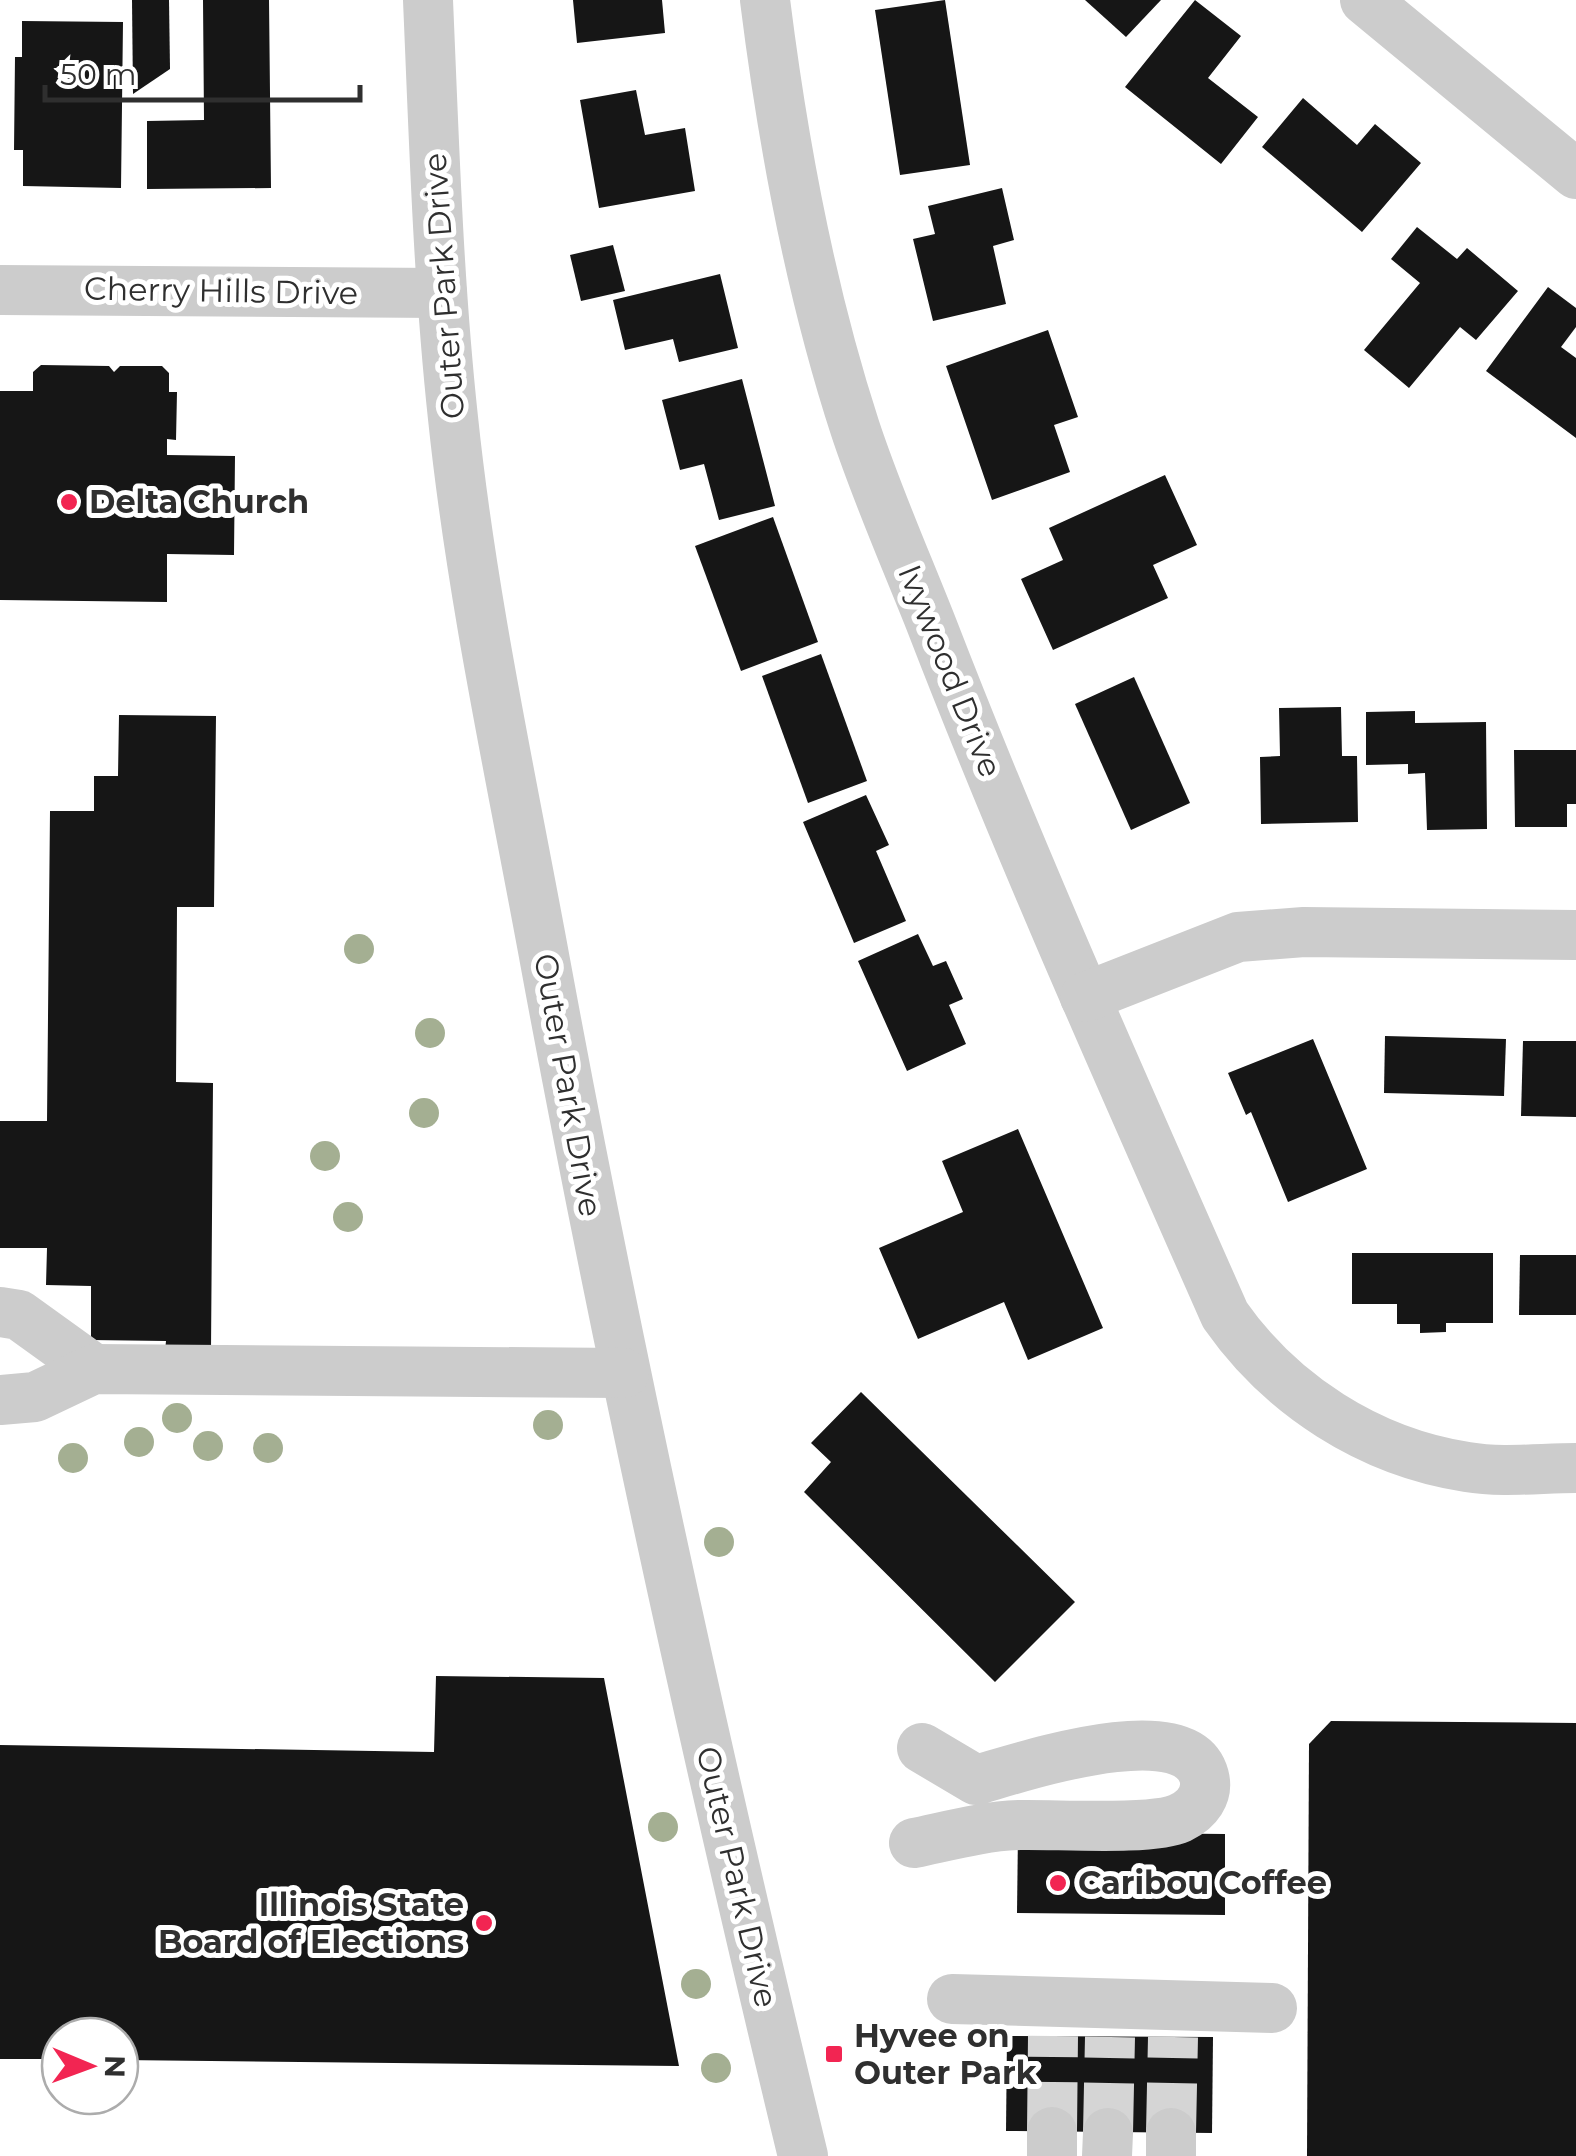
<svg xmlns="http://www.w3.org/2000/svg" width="1576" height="2156" viewBox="0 0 1576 2156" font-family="Montserrat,sans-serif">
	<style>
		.building { fill: #161616 }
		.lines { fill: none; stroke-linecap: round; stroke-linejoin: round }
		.minor-tunnel { stroke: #d5d5d5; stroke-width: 50; stroke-dasharray: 50 25; stroke-linecap: butt }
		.minor { stroke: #ccc; stroke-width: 50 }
		.tree { fill: #a4af92 }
		.poi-dot { fill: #f22552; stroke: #fff; stroke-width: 4 }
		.labels { text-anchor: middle; stroke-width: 10; stroke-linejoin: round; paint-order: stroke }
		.street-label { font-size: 32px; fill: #2f2f2f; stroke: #fff }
		.poi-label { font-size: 32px; font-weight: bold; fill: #2f2f2f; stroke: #fff; text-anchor: start }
	</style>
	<rect width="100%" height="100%" fill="#fff"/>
	<g class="building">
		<polygon points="132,0 169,0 170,69 133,94"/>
		<polygon points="203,0 269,0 271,188 147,189 147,121 204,120"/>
		<polygon points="573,0 662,0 665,33 577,43"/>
		<polygon points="945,0 970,165 900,175 875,10"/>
		<polygon points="1085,0 1161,0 1126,37"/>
		<polygon points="1195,0 1241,36 1208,78 1258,117 1221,164 1125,87"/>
		<polygon points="22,21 123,22 121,188 23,186 23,150 14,150 15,57 22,57"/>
		<polygon points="636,90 645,135 685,128 695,191 599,208 580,100"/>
		<polygon points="1303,98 1357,145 1375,124 1421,163 1362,232 1262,147"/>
		<polygon points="1002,188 1014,240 993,246 1006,304 933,321 913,239 935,234 928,206"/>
		<polygon points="1417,227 1457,259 1467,248 1518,291 1476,340 1460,327 1409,388 1364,350 1420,283 1391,259"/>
		<polygon points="613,245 625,291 581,301 570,255"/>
		<polygon points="720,274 738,348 679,362 673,339 625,350 613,300"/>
		<polygon points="1548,287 1576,308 1576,327 1561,347 1576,358 1576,438 1486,371"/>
		<polygon points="1048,330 1078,417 1054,425 1070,472 992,500 946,366"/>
		<polygon points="41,365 109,366 114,372 120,366 162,366 169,373 169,392 177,392 176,440 167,439 167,455 235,456 234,555 167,554 167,602 0,600 0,391 33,391 33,372"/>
		<polygon points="742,379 775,506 719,520 704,464 680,470 662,400"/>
		<polygon points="1165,475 1197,545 1153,565 1168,598 1053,650 1021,579 1063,560 1049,528"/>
		<polygon points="773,517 818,642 741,671 695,546"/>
		<polygon points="821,654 867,781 808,803 762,676"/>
		<polygon points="1134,677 1190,803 1131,830 1075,704"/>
		<polygon points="1341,707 1342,756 1357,756 1358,822 1261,824 1260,757 1280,756 1279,708"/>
		<polygon points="1415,711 1415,723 1486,722 1487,829 1427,830 1425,773 1408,774 1408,764 1366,765 1366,712"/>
		<polygon points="119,715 216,716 214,907 177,907 176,1082 213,1083 211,1351 165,1351 166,1341 91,1340 91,1286 46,1285 47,1248 0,1248 0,1121 47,1121 50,811 94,811 94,776 118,776"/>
		<polygon points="1514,750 1576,750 1576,804 1567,804 1567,827 1515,827"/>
		<polygon points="866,795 889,845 876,851 906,921 854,943 803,822"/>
		<polygon points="918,934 933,966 946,961 963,999 949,1005 966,1044 907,1071 858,961"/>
		<polygon points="1385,1036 1506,1039 1504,1096 1384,1093"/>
		<polygon points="1313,1039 1367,1169 1288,1202 1251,1112 1246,1115 1228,1073"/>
		<polygon points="1523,1041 1576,1041 1576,1117 1521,1116"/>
		<polygon points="1018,1129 1103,1328 1028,1360 1004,1302 918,1339 879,1248 963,1212 942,1161"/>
		<polygon points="1352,1253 1493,1253 1493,1323 1446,1323 1446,1332 1420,1333 1420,1324 1397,1324 1397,1304 1352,1304"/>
		<polygon points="1520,1255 1576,1255 1576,1315 1519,1315"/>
		<polygon points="861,1392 1075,1602 995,1682 804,1492 831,1462 811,1443"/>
		<polygon points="436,1676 604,1678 679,2066 120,2060 120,2036 60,2036 60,2059 0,2059 0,1745 434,1752"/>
		<polygon points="1331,1721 1576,1723 1576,2156 1307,2156 1309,1744"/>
		<polygon points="1018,1832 1225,1834 1225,1915 1017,1913"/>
		<polygon points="1007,2036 1213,2037 1212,2133 1006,2131"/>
	</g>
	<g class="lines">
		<g class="minor-tunnel">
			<polyline points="1052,2132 1053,2036"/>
			<polyline points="1108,2133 1110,2037"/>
			<polyline points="1171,2133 1173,2037"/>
		</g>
		<g class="minor">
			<path d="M 428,0 C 434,139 438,279 453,418 C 472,600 512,781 545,961 C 619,1362 707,1759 803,2156"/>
			<path d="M 765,0 C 783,144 810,290 855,428 C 877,495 906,560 932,626 C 1022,859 1124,1086 1225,1315 C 1281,1395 1369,1452 1467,1467 C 1502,1473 1541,1468 1576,1468"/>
			<polyline points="1365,0 1576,174"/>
			<polyline points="0,290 442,293"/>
			<polyline points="1085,997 1238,937 1304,932 1576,935"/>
			<polyline points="0,1312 19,1315 94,1369"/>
			<polyline points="0,1400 35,1397 94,1369 624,1373"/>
			<path d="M 914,1843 C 948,1836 984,1826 1020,1825 C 1056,1824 1152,1831 1180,1818 C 1197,1810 1209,1795 1204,1776 C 1186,1711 1020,1768 976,1780 L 922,1748"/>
			<polyline points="952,1999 1272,2008"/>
			<polyline points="1052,2132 1052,2156"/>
			<polyline points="1107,2156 1108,2133"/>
			<polyline points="1171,2156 1171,2133"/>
		</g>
	</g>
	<g class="tree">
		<circle cx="359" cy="949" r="15"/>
		<circle cx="430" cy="1033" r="15"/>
		<circle cx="424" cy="1113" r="15"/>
		<circle cx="325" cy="1156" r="15"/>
		<circle cx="348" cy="1217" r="15"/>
		<circle cx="177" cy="1418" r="15"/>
		<circle cx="548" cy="1425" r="15"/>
		<circle cx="139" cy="1442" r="15"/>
		<circle cx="208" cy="1446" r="15"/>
		<circle cx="268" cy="1448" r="15"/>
		<circle cx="73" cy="1458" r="15"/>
		<circle cx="719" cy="1542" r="15"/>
		<circle cx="663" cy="1827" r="15"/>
		<circle cx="696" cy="1984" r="15"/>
		<circle cx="716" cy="2068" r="15"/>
	</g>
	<g class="poi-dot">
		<circle cx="69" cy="502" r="10"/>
		<circle cx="1058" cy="1883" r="10"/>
		<circle cx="484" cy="1923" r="10"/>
		<rect x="824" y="2044" width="20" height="20" rx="5"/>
	</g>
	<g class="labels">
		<g class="street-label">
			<text transform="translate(444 286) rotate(-94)" y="11">Outer Park Drive</text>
			<text transform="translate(221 291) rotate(1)" y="11">Cherry Hills Drive</text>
			<text transform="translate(950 671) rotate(68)" y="11">Ivywood Drive</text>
			<text transform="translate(568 1085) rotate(80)" y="11">Outer Park Drive</text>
			<text transform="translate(737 1877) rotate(77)" y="11">Outer Park Drive</text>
		</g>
		<g class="poi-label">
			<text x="89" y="513">Delta Church</text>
			<text x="1078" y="1894">Caribou Coffee</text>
			<text x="464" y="1916" text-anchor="end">Illinois State<tspan x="464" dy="37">Board of Elections</tspan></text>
			<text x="854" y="2047">Hyvee on<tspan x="854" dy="37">Outer Park</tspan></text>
		</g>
	</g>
	<g transform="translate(90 2066) rotate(91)"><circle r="48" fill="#ffffff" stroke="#acacac" stroke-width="2.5"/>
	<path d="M0-8L18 38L0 25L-18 38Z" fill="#f22552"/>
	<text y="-15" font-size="28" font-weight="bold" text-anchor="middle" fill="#2f2f2f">N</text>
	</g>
	<path d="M45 85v15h315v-15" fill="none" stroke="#2f2f2f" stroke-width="5"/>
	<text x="60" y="85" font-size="30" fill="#2f2f2f" stroke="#ffffff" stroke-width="8" paint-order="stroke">50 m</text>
</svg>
